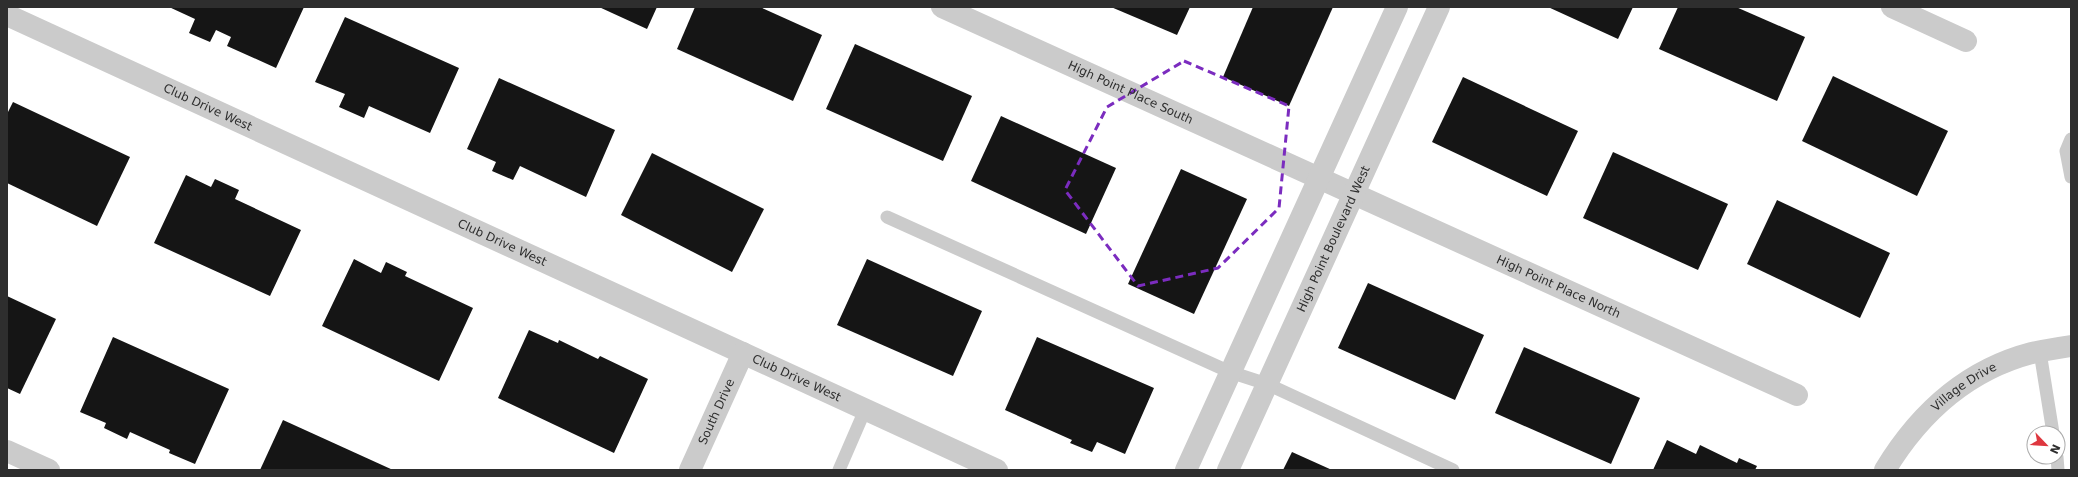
<svg xmlns="http://www.w3.org/2000/svg" width="2078" height="477" viewBox="0 0 2078 477" font-family="'DejaVu Sans',sans-serif">
	<style>
		.building { fill: #151515 }
		.lines { fill: none; stroke-linecap: round; stroke-linejoin: round }
		.lane { stroke: #cbcbcb; stroke-width: 13 }
		.street { stroke: #cbcbcb; stroke-width: 22 }
		.marked { fill: none; stroke: #7b2cbf; stroke-width: 3; stroke-dasharray: 8 5; stroke-linejoin: round }
		.labels { text-anchor: middle; stroke-width: 4; stroke-linejoin: round; paint-order: stroke }
		.street-label { font-size: 12px; fill: #2e2e2e; stroke: #fff }
	</style>
	<rect width="100%" height="100%" fill="#fff"/>
	<g class="building">
		<polygon points="169,7 304,7 276,68 227,46 231,37 216,30 210,42 189,33 195,19"/>
		<polygon points="599,7 657,7 647,29"/>
		<polygon points="695,7 760,7 822,35 793,101 677,49"/>
		<polygon points="1111,7 1190,7 1177,35"/>
		<polygon points="1253,7 1333,7 1289,106 1223,77"/>
		<polygon points="1548,7 1633,7 1618,39"/>
		<polygon points="1678,7 1736,7 1805,37 1777,101 1659,49"/>
		<polygon points="345,17 459,68 430,133 369,106 364,118 339,107 345,94 315,82"/>
		<polygon points="855,44 972,96 943,161 826,109"/>
		<polygon points="1833,76 1948,131 1917,196 1802,141"/>
		<polygon points="1463,77 1578,131 1547,196 1432,142"/>
		<polygon points="499,78 615,130 586,197 520,166 513,180 492,171 496,162 467,149"/>
		<polygon points="13,102 130,157 97,226 7,183 7,114"/>
		<polygon points="1001,116 1116,168 1086,234 971,181"/>
		<polygon points="1613,152 1728,204 1698,270 1583,218"/>
		<polygon points="652,153 764,209 732,272 621,215"/>
		<polygon points="1181,169 1247,199 1194,314 1128,284"/>
		<polygon points="186,175 211,187 215,179 239,190 235,199 301,230 270,296 154,243"/>
		<polygon points="1777,200 1890,253 1860,318 1747,264"/>
		<polygon points="354,259 381,273 386,262 407,272 405,276 473,308 439,381 322,326"/>
		<polygon points="867,259 982,311 953,376 837,325"/>
		<polygon points="1368,283 1484,335 1455,400 1338,348"/>
		<polygon points="7,296 56,319 20,394 7,388"/>
		<polygon points="529,330 558,343 559,340 598,359 600,356 648,379 614,453 498,398"/>
		<polygon points="113,337 229,389 195,464 169,453 170,450 130,432 127,439 104,428 106,423 80,412"/>
		<polygon points="1037,337 1154,388 1125,454 1097,442 1092,452 1070,443 1072,440 1005,410"/>
		<polygon points="1524,347 1640,398 1611,464 1495,413"/>
		<polygon points="283,420 393,470 260,470"/>
		<polygon points="1667,440 1696,454 1700,445 1737,463 1739,458 1757,466 1755,470 1653,470"/>
		<polygon points="1292,452 1332,470 1283,470"/>
	</g>
	<g class="lines">
		<g class="lane">
			<polyline points="2071,139 2066,151 2071,177"/>
			<polyline points="887,217 1230,372 1267,384 1453,470"/>
			<polyline points="2040,352 2053,433"/>
			<polyline points="2057,457 2058,470"/>
			<polyline points="839,470 865,410"/>
		</g>
		<g class="street">
			<path id="s1" d="M 942,7 L 1797,395"/>
			<polyline points="1892,7 1966,41"/>
			<path id="s2" d="M 7,15 L 997,470"/>
			<polyline points="7,451 49,470"/>
			<path id="s3" d="M 690,470 L 743,353"/>
			<polyline points="1186,470 1397,7"/>
			<path id="s4" d="M 1228,470 L 1439,7"/>
			<path id="s5" d="M 1885,470 C 1919,414 1967,370 2032,353 C 2045,350 2058,348 2071,346"/>
		</g>
	</g>
	<path class="marked" d="M 1184,61 L 1289,106 L 1279,208 L 1218,268 L 1138,286 L 1065,190 L 1107,107 Z"/>
	<g class="labels">
		<g class="street-label">
			<text dy="4" stroke="none"><textPath href="#s1" startOffset="207">High Point Place South</textPath></text>
			<text dy="4" stroke="none"><textPath href="#s2" startOffset="221">Club Drive West</textPath></text>
			<text dy="4" stroke="none"><textPath href="#s4" startOffset="254">High Point Boulevard West</textPath></text>
			<text dy="4" stroke="none"><textPath href="#s2" startOffset="545">Club Drive West</textPath></text>
			<text dy="4" stroke="none"><textPath href="#s1" startOffset="677">High Point Place North</textPath></text>
			<text dy="4" stroke="none"><textPath href="#s2" startOffset="869">Club Drive West</textPath></text>
			<text dy="4" stroke="none"><textPath href="#s5" startOffset="116">Village Drive</textPath></text>
			<text dy="4" stroke="none"><textPath href="#s3" startOffset="64">South Drive</textPath></text>
		</g>
	</g>
	<rect width="2078" height="477" fill="none" stroke="#2e2e2e" stroke-width="16"/>
	<g transform="translate(2046 445) rotate(115)"><circle r="19" fill="#ffffff" stroke="#ababab"/>
	<path d="M0-3L7 15L0 10L-7 15Z" fill="#de373f"/>
	<text y="-6" font-size="11" font-weight="bold" text-anchor="middle" fill="#2e2e2e">N</text>
	</g>
</svg>
